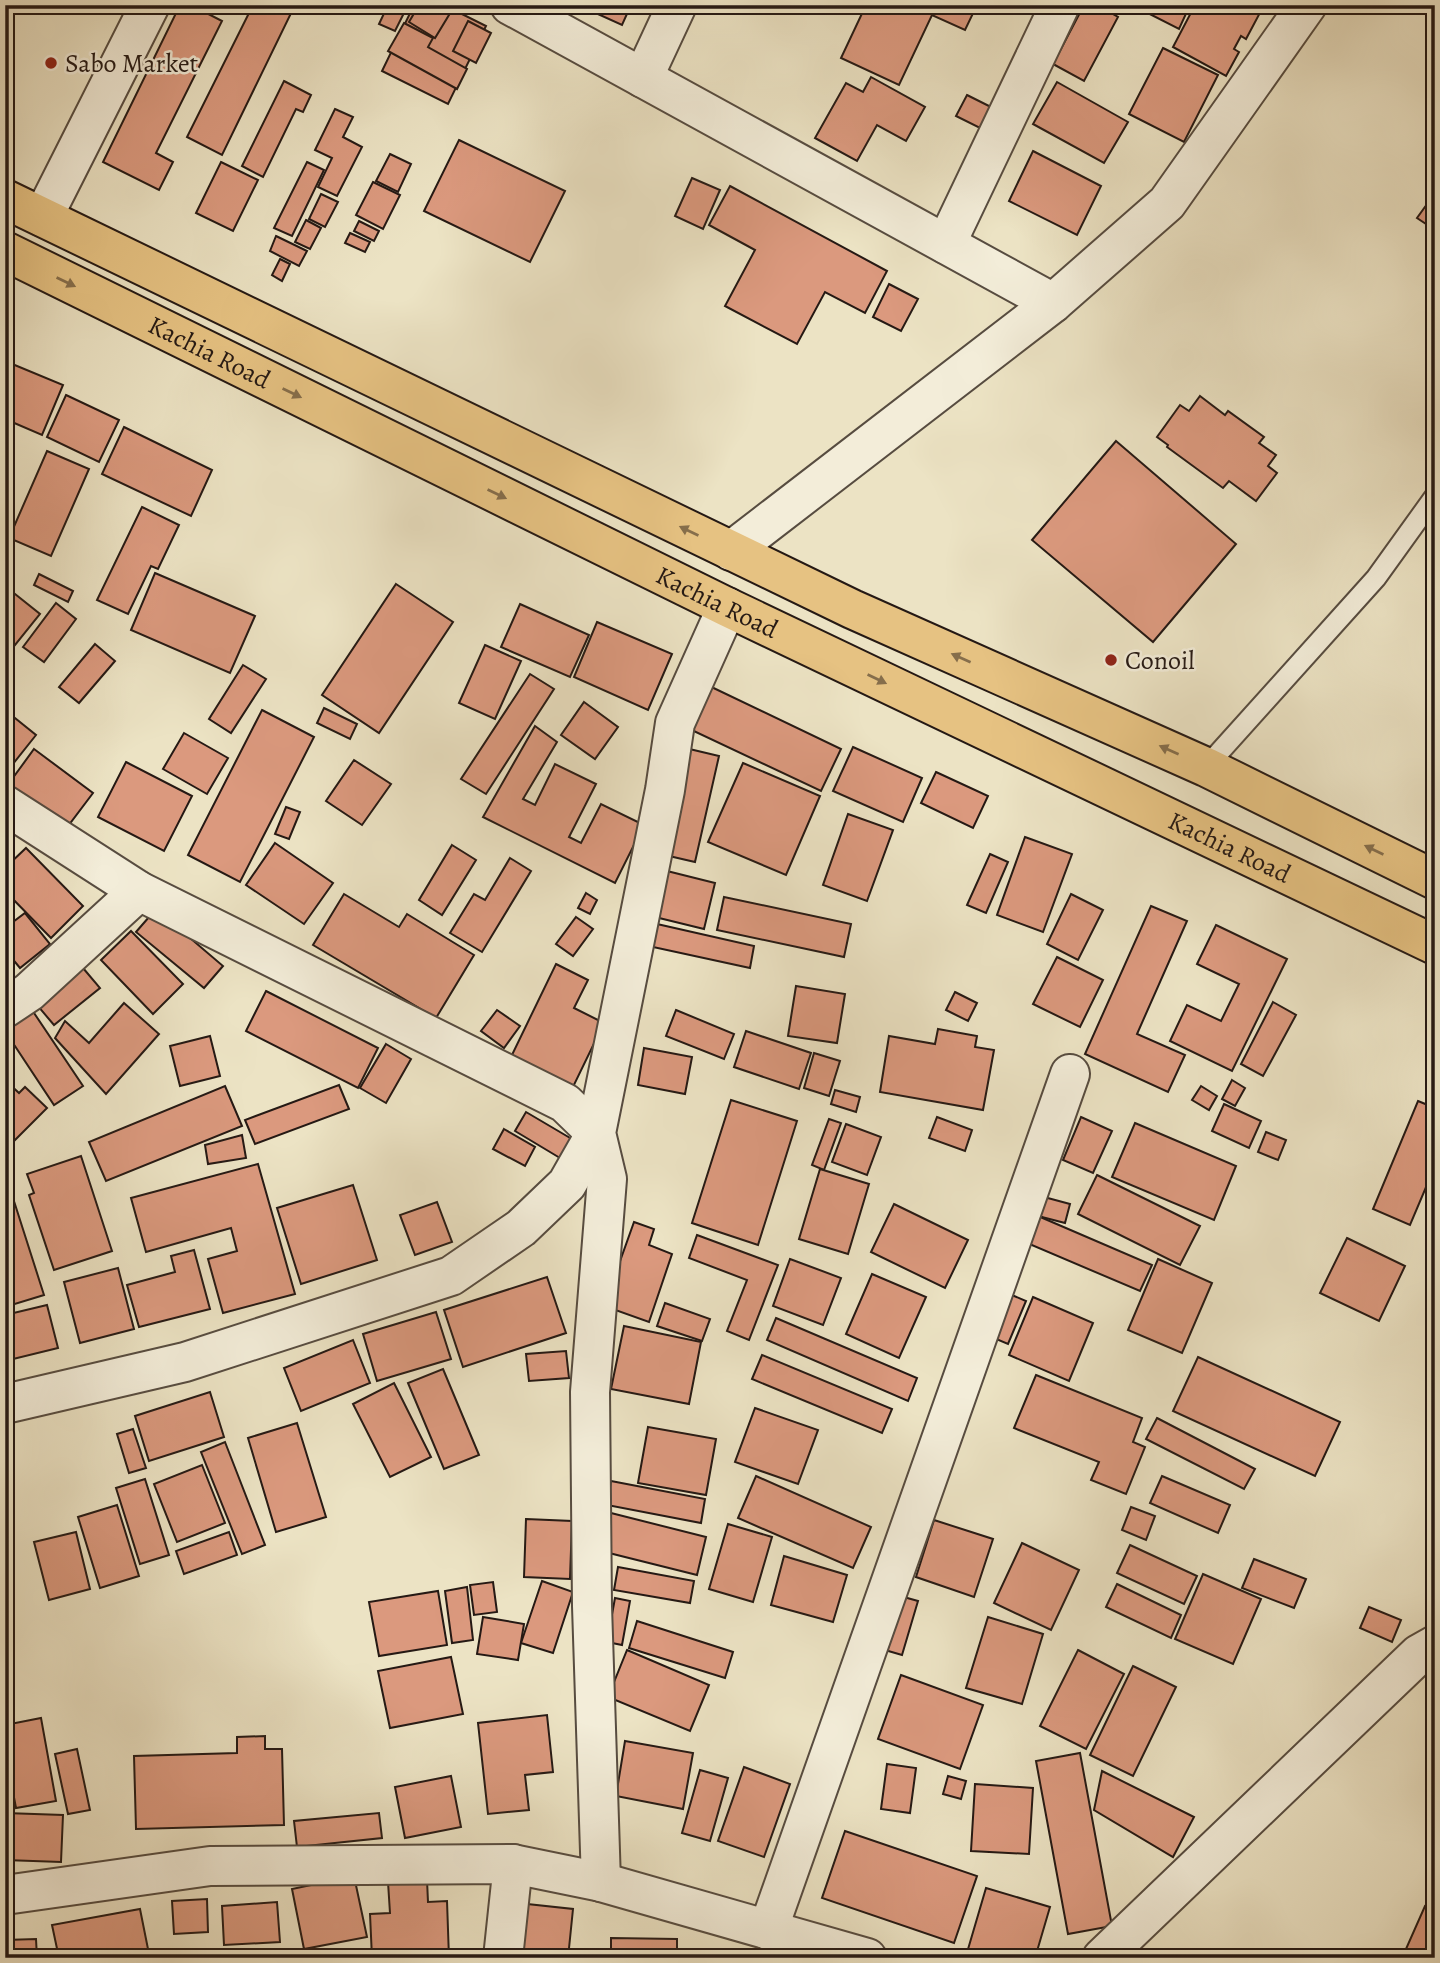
<svg xmlns="http://www.w3.org/2000/svg" width="1440" height="1963" viewBox="0 0 1440 1963" font-family="Alegreya,serif">
	<style>
		.building { fill: #db997e; stroke: #251914; stroke-width: 2 }
		.lines { fill: none; stroke-linecap: round; stroke-linejoin: round }
		.service-casing { stroke: #574c40; stroke-width: 23 }
		.minor-casing { stroke: #574c40; stroke-width: 42 }
		.trunk-casing { stroke: #251914; stroke-width: 42 }
		.service { stroke: #f3edd9; stroke-width: 19 }
		.minor { stroke: #f3edd9; stroke-width: 38 }
		.trunk { stroke: #e6c282; stroke-width: 38 }
		.oneway { fill: #866e4b }
		.poi-dot { fill: #8f2418; stroke: #f3edd9; stroke-width: 2.5 }
		.labels { text-anchor: middle; stroke-width: 5; stroke-linejoin: round; paint-order: stroke }
		.poi-label { font-size: 26px; fill: #251914; stroke: #f3edd9; text-anchor: start }
		.street-label { font-size: 26px; fill: #251914; stroke: #f3edd9 }
	</style>
	<rect width="100%" height="100%" fill="#ece3c4"/>
	<filter id="stains"><feTurbulence type="fractalNoise" baseFrequency=".00286" numOctaves="4"/><feColorMatrix values="0 0 0 0 .2 0 0 0 0 .09 0 0 0 0 .02 0 0 0 .5 -.17"/></filter>
	<radialGradient id="worn" r=".72"><stop offset=".6" stop-color="#630" stop-opacity="0"/><stop offset="1" stop-color="#630" stop-opacity=".3"/></radialGradient>
	<g class="building">
		<polygon points="180,5 191,5 222,21 156,153 173,162 159,190 103,162"/>
		<polygon points="253,5 295,5 222,155 187,137"/>
		<polygon points="388,5 408,5 395,31 379,24"/>
		<polygon points="414,5 444,5 486,26 448,104 382,71"/>
		<polygon points="419,5 444,5 452,10 435,38 409,22"/>
		<polygon points="578,5 631,5 622,25"/>
		<polygon points="866,5 977,5 965,30 932,15 899,85 841,58"/>
		<polygon points="1084,5 1097,5 1118,17 1084,81 1053,64"/>
		<polygon points="1132,5 1190,5 1179,29"/>
		<polygon points="1195,5 1255,5 1262,9 1246,39 1241,36 1234,49 1239,52 1226,76 1173,47"/>
		<polygon points="468,21 491,33 476,63 453,51"/>
		<polygon points="404,23 433,38 428,47 467,69 457,89 388,51"/>
		<polygon points="1163,48 1218,75 1184,142 1129,114"/>
		<polygon points="871,77 925,107 906,141 877,125 857,161 815,138 846,83 863,92"/>
		<polygon points="284,81 311,95 303,112 296,109 263,177 242,166"/>
		<polygon points="1057,82 1128,122 1104,163 1033,124"/>
		<polygon points="967,95 991,107 980,128 956,116"/>
		<polygon points="335,109 353,117 343,137 362,147 337,196 318,187 332,158 315,150"/>
		<polygon points="459,140 565,191 530,262 424,211"/>
		<polygon points="1033,151 1101,186 1077,235 1009,201"/>
		<polygon points="390,154 411,164 398,192 376,181"/>
		<polygon points="221,162 258,180 233,231 196,213"/>
		<polygon points="307,162 324,170 292,236 274,228"/>
		<polygon points="692,178 720,190 703,229 675,216"/>
		<polygon points="373,182 400,195 383,229 356,215"/>
		<polygon points="730,186 887,271 865,313 825,292 797,344 725,306 755,250 709,225"/>
		<polygon points="1435,193 1435,230 1417,218"/>
		<polygon points="321,194 338,202 325,227 309,219"/>
		<polygon points="306,220 321,228 310,249 295,242"/>
		<polygon points="359,221 379,231 374,241 354,231"/>
		<polygon points="350,233 370,242 365,252 345,243"/>
		<polygon points="276,236 307,251 299,266 270,251"/>
		<polygon points="280,259 290,264 282,281 272,275"/>
		<polygon points="889,284 918,299 901,331 873,317"/>
		<polygon points="5,361 63,385 42,435 5,419"/>
		<polygon points="66,395 119,420 99,462 47,437"/>
		<polygon points="1200,396 1225,415 1228,411 1264,437 1259,443 1276,455 1268,466 1277,473 1256,501 1229,481 1223,488 1167,447 1168,445 1157,437 1180,405 1189,411"/>
		<polygon points="124,427 212,470 191,516 102,474"/>
		<polygon points="1116,441 1236,544 1153,642 1032,540"/>
		<polygon points="47,451 89,469 51,556 9,538"/>
		<polygon points="142,507 179,525 158,569 151,566 128,614 97,600"/>
		<polygon points="155,573 255,616 230,673 131,630"/>
		<polygon points="39,574 73,591 68,602 34,585"/>
		<polygon points="396,584 453,622 379,733 322,695"/>
		<polygon points="5,586 40,614 7,655 5,654"/>
		<polygon points="56,603 76,619 44,662 23,647"/>
		<polygon points="520,604 589,635 570,677 501,647"/>
		<polygon points="597,622 672,654 648,710 574,677"/>
		<polygon points="95,644 115,661 79,703 59,687"/>
		<polygon points="485,645 521,661 495,719 459,703"/>
		<polygon points="243,665 266,679 231,733 209,719"/>
		<polygon points="530,674 554,689 486,794 461,779"/>
		<polygon points="701,682 841,749 821,791 681,725"/>
		<polygon points="584,702 618,727 595,759 561,735"/>
		<polygon points="324,708 357,724 350,739 317,723"/>
		<polygon points="5,710 36,735 5,774"/>
		<polygon points="262,710 314,737 240,882 188,855"/>
		<polygon points="535,726 557,742 523,799 535,805 555,764 596,784 569,837 581,843 601,804 644,825 615,883 483,817"/>
		<polygon points="184,733 228,758 207,794 163,769"/>
		<polygon points="681,747 719,756 695,862 656,853"/>
		<polygon points="853,747 922,778 903,822 833,791"/>
		<polygon points="34,749 93,793 65,830 7,786"/>
		<polygon points="354,760 391,784 362,825 326,801"/>
		<polygon points="126,762 192,796 164,851 98,817"/>
		<polygon points="743,763 820,796 786,875 708,842"/>
		<polygon points="936,772 988,796 973,828 921,803"/>
		<polygon points="286,807 300,812 289,839 275,834"/>
		<polygon points="848,814 893,830 867,901 823,885"/>
		<polygon points="1025,837 1072,854 1043,932 997,915"/>
		<polygon points="275,843 333,883 304,924 246,885"/>
		<polygon points="452,845 476,860 442,915 419,900"/>
		<polygon points="26,848 83,906 51,938 5,891 5,868"/>
		<polygon points="990,854 1008,862 986,913 967,905"/>
		<polygon points="510,858 531,871 482,952 450,933 474,894 485,900"/>
		<polygon points="667,871 715,883 704,929 655,917"/>
		<polygon points="586,893 597,900 590,914 578,908"/>
		<polygon points="344,894 399,927 407,914 474,955 436,1018 313,945"/>
		<polygon points="1071,894 1103,910 1078,960 1047,944"/>
		<polygon points="724,897 851,924 844,957 717,930"/>
		<polygon points="1151,906 1187,921 1137,1034 1185,1055 1168,1092 1085,1054"/>
		<polygon points="156,909 223,966 204,988 136,932"/>
		<polygon points="25,913 50,944 20,968 5,950 5,928"/>
		<polygon points="576,917 593,929 573,956 556,944"/>
		<polygon points="657,924 754,946 750,968 653,947"/>
		<polygon points="1216,925 1287,959 1232,1071 1170,1041 1187,1005 1221,1021 1239,984 1197,964"/>
		<polygon points="131,931 183,984 153,1014 101,960"/>
		<polygon points="1057,957 1103,980 1080,1027 1033,1004"/>
		<polygon points="556,964 588,980 574,1008 604,1023 572,1089 510,1059"/>
		<polygon points="83,968 100,988 54,1025 37,1005"/>
		<polygon points="796,986 845,994 837,1043 788,1036"/>
		<polygon points="266,991 378,1048 358,1088 246,1031"/>
		<polygon points="955,992 977,1003 968,1021 946,1010"/>
		<polygon points="1273,1002 1296,1015 1263,1076 1241,1064"/>
		<polygon points="124,1003 159,1034 106,1094 55,1038 65,1021 89,1043"/>
		<polygon points="28,1004 83,1086 54,1105 5,1031 5,1020"/>
		<polygon points="497,1010 520,1026 504,1048 481,1031"/>
		<polygon points="676,1010 734,1034 724,1059 666,1036"/>
		<polygon points="938,1029 977,1036 975,1047 994,1050 983,1110 880,1092 889,1036 935,1044"/>
		<polygon points="746,1031 811,1053 799,1089 734,1067"/>
		<polygon points="210,1036 220,1076 180,1086 170,1046"/>
		<polygon points="386,1044 411,1059 386,1103 360,1088"/>
		<polygon points="644,1048 692,1057 685,1094 638,1085"/>
		<polygon points="814,1053 840,1061 829,1096 804,1088"/>
		<polygon points="5,1080 19,1093 25,1087 47,1108 5,1150"/>
		<polygon points="1232,1080 1245,1088 1235,1106 1222,1099"/>
		<polygon points="339,1085 349,1109 255,1144 245,1120"/>
		<polygon points="225,1086 242,1126 106,1181 89,1142"/>
		<polygon points="1201,1086 1217,1096 1209,1110 1192,1100"/>
		<polygon points="835,1090 860,1097 856,1112 831,1104"/>
		<polygon points="731,1100 797,1121 758,1245 692,1223"/>
		<polygon points="1418,1101 1435,1108 1435,1166 1410,1225 1373,1209"/>
		<polygon points="1224,1104 1261,1121 1249,1148 1212,1131"/>
		<polygon points="526,1112 582,1145 570,1164 515,1131"/>
		<polygon points="937,1117 972,1130 965,1151 929,1138"/>
		<polygon points="1081,1117 1112,1131 1093,1173 1063,1160"/>
		<polygon points="829,1119 841,1123 824,1170 812,1165"/>
		<polygon points="1135,1123 1236,1166 1214,1220 1112,1177"/>
		<polygon points="846,1124 881,1137 867,1175 832,1162"/>
		<polygon points="504,1129 535,1147 525,1166 493,1149"/>
		<polygon points="1266,1132 1286,1140 1278,1160 1258,1152"/>
		<polygon points="242,1135 246,1158 208,1164 205,1145"/>
		<polygon points="81,1156 112,1251 54,1270 29,1195 34,1193 27,1174"/>
		<polygon points="258,1164 295,1294 223,1313 208,1259 237,1251 231,1228 146,1252 131,1198"/>
		<polygon points="820,1169 869,1184 848,1254 799,1239"/>
		<polygon points="1097,1175 1200,1226 1180,1265 1078,1214"/>
		<polygon points="353,1185 377,1260 301,1284 277,1208"/>
		<polygon points="1044,1197 1070,1204 1065,1223 1038,1216"/>
		<polygon points="13,1198 44,1295 5,1307 5,1200"/>
		<polygon points="437,1202 452,1242 415,1255 400,1215"/>
		<polygon points="894,1204 968,1240 945,1288 871,1252"/>
		<polygon points="1038,1216 1152,1265 1140,1291 1027,1243"/>
		<polygon points="634,1222 654,1229 649,1245 672,1254 649,1322 604,1306"/>
		<polygon points="697,1235 778,1265 749,1340 727,1331 747,1280 689,1258"/>
		<polygon points="1347,1238 1405,1266 1379,1321 1320,1293"/>
		<polygon points="194,1250 210,1309 139,1327 127,1285 175,1272 171,1256"/>
		<polygon points="790,1259 841,1278 823,1325 773,1306"/>
		<polygon points="1158,1259 1212,1283 1182,1353 1128,1330"/>
		<polygon points="118,1268 134,1329 80,1343 64,1282"/>
		<polygon points="872,1274 926,1297 899,1358 846,1334"/>
		<polygon points="547,1277 566,1333 463,1367 444,1310"/>
		<polygon points="1007,1293 1026,1301 1008,1344 989,1336"/>
		<polygon points="1033,1297 1093,1323 1069,1381 1009,1355"/>
		<polygon points="665,1303 710,1319 702,1341 657,1326"/>
		<polygon points="47,1305 58,1348 5,1361 5,1315"/>
		<polygon points="436,1312 451,1359 377,1381 363,1334"/>
		<polygon points="776,1318 917,1378 908,1401 767,1340"/>
		<polygon points="624,1326 701,1342 689,1404 611,1389"/>
		<polygon points="353,1340 370,1383 301,1411 284,1368"/>
		<polygon points="566,1351 569,1378 529,1381 526,1354"/>
		<polygon points="762,1355 892,1409 882,1433 752,1379"/>
		<polygon points="1198,1357 1340,1422 1315,1476 1173,1411"/>
		<polygon points="443,1369 479,1455 444,1469 408,1383"/>
		<polygon points="1036,1375 1142,1418 1133,1442 1145,1447 1126,1494 1091,1480 1099,1462 1014,1428"/>
		<polygon points="394,1383 431,1457 390,1477 353,1404"/>
		<polygon points="210,1392 224,1437 149,1461 135,1416"/>
		<polygon points="755,1408 818,1430 798,1484 735,1462"/>
		<polygon points="1157,1418 1255,1469 1244,1489 1146,1439"/>
		<polygon points="297,1423 326,1517 276,1532 248,1438"/>
		<polygon points="648,1427 716,1439 706,1495 638,1483"/>
		<polygon points="133,1429 146,1468 129,1473 117,1434"/>
		<polygon points="225,1442 265,1545 242,1554 201,1452"/>
		<polygon points="202,1465 225,1523 177,1542 154,1484"/>
		<polygon points="756,1476 871,1527 853,1568 738,1518"/>
		<polygon points="1162,1476 1230,1505 1218,1533 1150,1503"/>
		<polygon points="145,1479 169,1555 140,1564 116,1488"/>
		<polygon points="611,1481 705,1499 701,1523 607,1505"/>
		<polygon points="117,1505 139,1576 100,1588 78,1517"/>
		<polygon points="1131,1507 1155,1516 1146,1540 1122,1530"/>
		<polygon points="611,1513 706,1537 697,1575 601,1551"/>
		<polygon points="526,1519 572,1521 570,1579 524,1577"/>
		<polygon points="934,1520 993,1539 974,1597 916,1577"/>
		<polygon points="728,1524 772,1537 753,1602 709,1589"/>
		<polygon points="76,1532 90,1589 49,1600 34,1542"/>
		<polygon points="229,1532 237,1555 184,1574 176,1551"/>
		<polygon points="1022,1543 1079,1570 1051,1630 994,1603"/>
		<polygon points="1130,1545 1197,1576 1184,1604 1117,1573"/>
		<polygon points="784,1556 847,1575 833,1622 771,1605"/>
		<polygon points="1254,1559 1306,1579 1294,1608 1242,1588"/>
		<polygon points="618,1567 694,1581 690,1603 614,1590"/>
		<polygon points="1203,1574 1261,1599 1233,1664 1175,1639"/>
		<polygon points="542,1581 573,1592 553,1653 521,1643"/>
		<polygon points="493,1582 497,1612 474,1615 470,1585"/>
		<polygon points="1117,1584 1181,1615 1171,1638 1106,1607"/>
		<polygon points="467,1587 473,1640 452,1643 445,1591"/>
		<polygon points="438,1591 447,1645 379,1656 369,1602"/>
		<polygon points="893,1594 918,1601 902,1655 878,1648"/>
		<polygon points="615,1598 630,1601 622,1645 607,1642"/>
		<polygon points="1369,1607 1401,1620 1392,1642 1360,1628"/>
		<polygon points="483,1617 524,1624 518,1660 477,1654"/>
		<polygon points="988,1617 1043,1634 1022,1704 966,1688"/>
		<polygon points="637,1621 733,1652 725,1678 629,1648"/>
		<polygon points="627,1650 709,1685 690,1731 608,1697"/>
		<polygon points="1078,1650 1124,1674 1086,1749 1040,1726"/>
		<polygon points="451,1657 463,1714 390,1728 378,1671"/>
		<polygon points="1133,1666 1176,1687 1133,1776 1090,1755"/>
		<polygon points="901,1675 983,1705 960,1769 878,1739"/>
		<polygon points="547,1715 553,1772 525,1775 529,1810 488,1814 478,1723"/>
		<polygon points="41,1718 56,1801 16,1808 5,1750 5,1725"/>
		<polygon points="265,1736 265,1749 282,1749 284,1825 136,1829 134,1756 237,1753 237,1737"/>
		<polygon points="625,1741 693,1753 683,1809 616,1796"/>
		<polygon points="77,1749 90,1810 68,1814 55,1754"/>
		<polygon points="1080,1753 1112,1926 1068,1934 1036,1761"/>
		<polygon points="887,1764 916,1768 910,1813 881,1809"/>
		<polygon points="744,1767 790,1784 764,1857 718,1841"/>
		<polygon points="700,1770 728,1778 710,1841 682,1833"/>
		<polygon points="1102,1771 1194,1817 1173,1857 1094,1810"/>
		<polygon points="451,1776 461,1827 405,1838 395,1787"/>
		<polygon points="948,1776 966,1781 961,1799 943,1794"/>
		<polygon points="975,1784 1033,1788 1029,1854 971,1851"/>
		<polygon points="5,1813 63,1815 61,1862 5,1860"/>
		<polygon points="379,1813 382,1838 297,1847 294,1821"/>
		<polygon points="845,1831 977,1876 954,1943 822,1898"/>
		<polygon points="354,1876 367,1937 304,1949 292,1889"/>
		<polygon points="427,1880 428,1902 447,1901 449,1958 372,1958 370,1914 390,1913 388,1882"/>
		<polygon points="986,1888 1050,1907 1035,1958 972,1958 966,1956"/>
		<polygon points="207,1899 208,1932 174,1934 172,1901"/>
		<polygon points="277,1902 280,1942 224,1945 222,1906"/>
		<polygon points="518,1903 573,1909 568,1958 512,1958"/>
		<polygon points="1425,1906 1435,1910 1435,1958 1402,1958"/>
		<polygon points="140,1909 149,1954 131,1958 59,1958 52,1925"/>
		<polygon points="611,1938 677,1939 677,1958 611,1958"/>
		<polygon points="36,1939 37,1958 5,1958 5,1940"/>
		<rect x="579" y="1951" width="19" height="7"/>
	</g>
	<g class="lines">
		<defs>
			<polyline id="service" points="1206,767 1376,578 1435,496"/>
			<g id="minor">
				<polyline points="510,5 1053,303"/>
				<polyline points="643,78 677,5"/>
				<polyline points="43,217 150,5"/>
				<polyline points="946,244 1060,5"/>
				<polyline points="731,551 1053,303 1167,203 1307,5"/>
				<polyline points="5,805 139,891 565,1103 596,1133 567,1184 521,1228 451,1276 185,1362 5,1404"/>
				<polyline points="5,1008 29,992 139,891"/>
				<polyline points="601,1882 592,1606 590,1392 607,1179 596,1133 665,790 675,723 727,607"/>
				<polyline points="5,1895 210,1866 513,1864 601,1882 867,1958"/>
				<polyline points="768,1930 1070,1074"/>
				<polyline points="503,1958 513,1864"/>
				<polyline points="1102,1958 1419,1654 1435,1645"/>
			</g>
			<g id="trunk">
				<polyline points="5,199 852,609 1206,767 1435,880"/>
				<path id="s1" d="M 5,251 L 727,607 L 1435,945"/>
			</g>
		</defs>
		<use href="#service" class="service-casing"/>
		<use href="#minor" class="minor-casing"/>
		<use href="#trunk" class="trunk-casing"/>
		<use href="#service" class="service"/>
		<use href="#minor" class="minor"/>
		<use href="#trunk" class="trunk"/>
	</g>
	<defs><path id="oneway-solid" d="M-6-.8H1V-3.2L6.5 0L1 3.2V.8H-6Z" transform="scale(1.75)"/></defs>
	<g class="oneway">
		<use href="#oneway-solid" transform="translate(66 282) rotate(26)"/>
		<use href="#oneway-solid" transform="translate(292 393) rotate(26)"/>
		<use href="#oneway-solid" transform="translate(497 494) rotate(26)"/>
		<use href="#oneway-solid" transform="translate(689 531) rotate(-154)"/>
		<use href="#oneway-solid" transform="translate(961 658) rotate(-156)"/>
		<use href="#oneway-solid" transform="translate(877 679) rotate(26)"/>
		<use href="#oneway-solid" transform="translate(1169 750) rotate(-156)"/>
		<use href="#oneway-solid" transform="translate(1374 850) rotate(-154)"/>
	</g>
	<g class="poi-dot">
		<circle cx="51" cy="63" r="7"/>
		<circle cx="1111" cy="660" r="7"/>
	</g>
	<g class="labels">
		<g class="poi-label">
			<text x="65" y="72">Sabo Market</text>
			<text x="1125" y="669">Conoil</text>
		</g>
		<g class="street-label">
			<text dy="9" stroke="none"><textPath href="#s1" startOffset="228">Kachia Road</textPath></text>
			<text dy="9" stroke="none"><textPath href="#s1" startOffset="794">Kachia Road</textPath></text>
			<text dy="9" stroke="none"><textPath href="#s1" startOffset="1362">Kachia Road</textPath></text>
		</g>
	</g>
	<rect width="1440" height="1963" fill="none" stroke="#ece3c4" stroke-width="28"/>
	<rect x="7" y="7" width="1426" height="1949" fill="none" stroke="#251914" stroke-width="3.5"/>
	<rect x="14" y="14" width="1412" height="1935" fill="none" stroke="#251914" stroke-width="2"/>
	<rect width="100%" height="100%" filter="url(#stains)"/>
	<rect width="100%" height="100%" fill="url(#worn)"/>
</svg>
